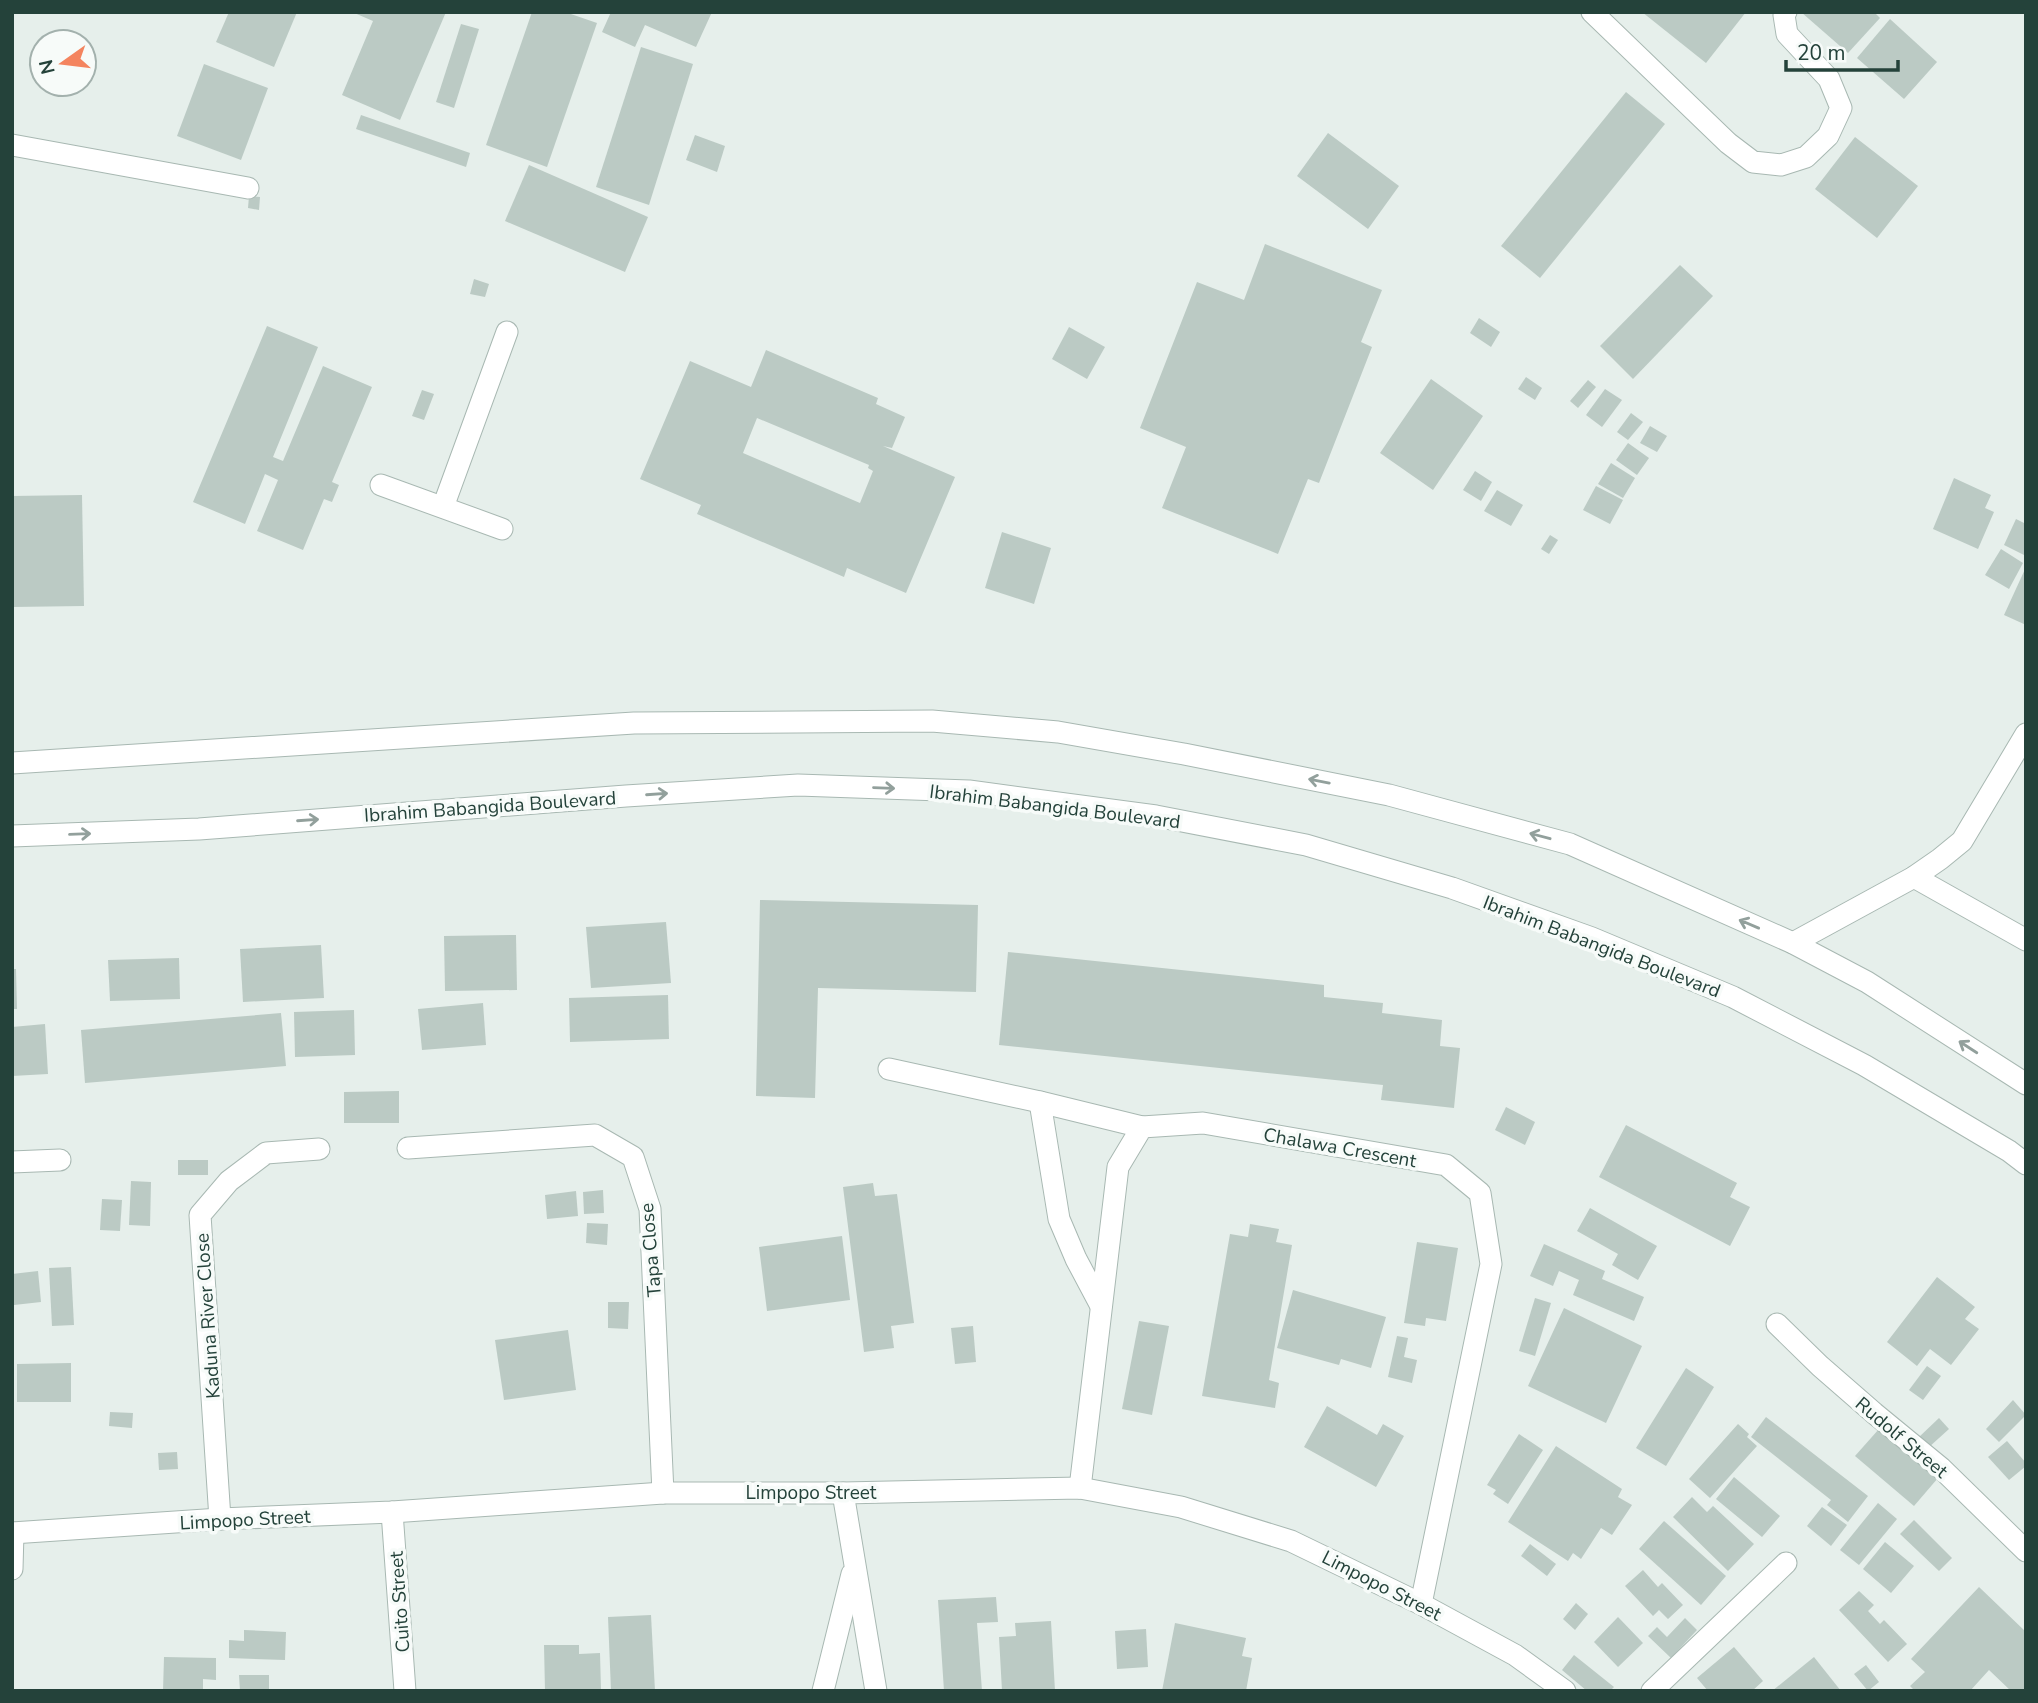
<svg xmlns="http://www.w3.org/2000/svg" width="2038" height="1703" viewBox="0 0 2038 1703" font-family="'Nunito Sans',sans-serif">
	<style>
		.building { fill: #bbcac4; fill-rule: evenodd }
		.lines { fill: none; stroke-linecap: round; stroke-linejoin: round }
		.minor-casing { stroke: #a8b8b2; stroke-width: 23 }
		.minor { stroke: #fff; stroke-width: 21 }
		.oneway { stroke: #92a09c }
		.labels { text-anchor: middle; stroke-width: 7; stroke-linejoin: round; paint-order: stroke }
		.street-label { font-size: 19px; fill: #24423a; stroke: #f7fbf9 }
	</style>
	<rect width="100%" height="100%" fill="#e6efeb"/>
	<g class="building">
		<polygon points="229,12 297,12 274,67 216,42"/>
		<polygon points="352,12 446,12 400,120 342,95 373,21"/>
		<polygon points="532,12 565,12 597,23 547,167 486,145"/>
		<polygon points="611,12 712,12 696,47 645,25 635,47 602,32"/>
		<polygon points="1642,12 1746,12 1706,63"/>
		<polygon points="1801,12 1874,12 1880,18 1848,53"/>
		<polygon points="1890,19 1937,62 1904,99 1857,58"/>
		<polygon points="461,24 479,29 454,108 436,102"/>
		<polygon points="641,47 693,64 649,205 596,187"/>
		<polygon points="204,64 268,88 241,160 177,136"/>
		<polygon points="1626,92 1665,124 1540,278 1501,246"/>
		<polygon points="361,115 470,153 466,167 356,129"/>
		<polygon points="1328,133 1399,186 1368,229 1297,176"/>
		<polygon points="695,135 725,146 717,172 686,160"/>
		<polygon points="1855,137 1918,186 1877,238 1815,189"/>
		<polygon points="529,165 648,217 625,272 505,221"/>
		<polygon points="249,196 260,197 259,210 248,208"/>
		<polygon points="1265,244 1382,290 1361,342 1372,347 1319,483 1308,479 1278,554 1162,508 1186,447 1140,428 1197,282 1244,300"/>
		<polygon points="1680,265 1713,296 1633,379 1600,346"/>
		<polygon points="474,279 489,284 485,297 470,294"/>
		<polygon points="1479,318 1500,332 1491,347 1470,333"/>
		<polygon points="267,326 318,347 273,457 283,461 323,366 372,387 332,482 339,485 332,502 324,499 303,550 257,531 278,480 265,474 245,524 193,502"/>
		<polygon points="1069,327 1105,347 1087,379 1052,359"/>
		<path d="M 766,350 L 878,398 L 876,404 L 905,417 L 892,448 L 883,446 L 955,477 L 906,593 L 847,568 L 844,577 L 697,514 L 701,505 L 640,479 L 690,361 L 751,387 ZM 757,418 L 869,465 L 868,468 L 873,471 L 860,503 L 743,453 Z"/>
		<polygon points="1526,377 1542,388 1535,400 1518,389"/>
		<polygon points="1431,379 1483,416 1433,490 1380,453"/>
		<polygon points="1588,380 1596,387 1578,408 1570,401"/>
		<polygon points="1605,389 1622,400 1602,427 1586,415"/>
		<polygon points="422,390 434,394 424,420 412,416"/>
		<polygon points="1631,413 1643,422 1628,440 1617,432"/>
		<polygon points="1650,426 1667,436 1657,452 1640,443"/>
		<polygon points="1628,443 1649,458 1637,475 1616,460"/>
		<polygon points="1611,463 1635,478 1623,498 1598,484"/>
		<polygon points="1475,471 1492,482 1481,501 1463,490"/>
		<polygon points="1954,478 1991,495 1985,508 1994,512 1978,549 1933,529"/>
		<polygon points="1596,486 1623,500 1610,524 1583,510"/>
		<polygon points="1497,490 1523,505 1511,526 1484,511"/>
		<polygon points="82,495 84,606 12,607 12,496"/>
		<polygon points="2016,519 2026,524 2026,556 2004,545"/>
		<polygon points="1002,532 1051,548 1034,604 985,588"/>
		<polygon points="1550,535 1558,540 1549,554 1541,549"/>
		<polygon points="2001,549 2023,563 2009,589 1985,575"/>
		<polygon points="2026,567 2026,625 2004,615"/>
		<polygon points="760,900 978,905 976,992 818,988 815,1098 756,1096"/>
		<polygon points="666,922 671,983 591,988 586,927"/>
		<polygon points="516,935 517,990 445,991 444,936"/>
		<polygon points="321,945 324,998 243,1002 240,949"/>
		<polygon points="1008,952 1324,985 1324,997 1383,1003 1382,1013 1442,1020 1440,1046 1460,1048 1454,1108 1381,1100 1383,1085 999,1045"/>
		<polygon points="179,958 180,999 110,1001 108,960"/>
		<polygon points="12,969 16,969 17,1009 12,1009"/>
		<polygon points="668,995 669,1039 570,1042 569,998"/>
		<polygon points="483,1003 486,1045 422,1050 418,1009"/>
		<polygon points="354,1010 355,1055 295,1057 294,1012"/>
		<polygon points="281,1013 286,1066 85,1083 81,1030"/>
		<polygon points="45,1024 48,1074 12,1076 12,1027"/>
		<polygon points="399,1091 399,1123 344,1123 344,1092"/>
		<polygon points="1506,1107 1535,1122 1525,1145 1495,1130"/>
		<polygon points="1626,1125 1737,1183 1730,1197 1750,1207 1730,1246 1599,1177"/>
		<rect x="178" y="1160" width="30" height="15"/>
		<polygon points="131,1181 151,1182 150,1226 129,1225"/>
		<polygon points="873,1183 875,1196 897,1194 914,1323 891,1326 894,1348 864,1352 843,1187"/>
		<polygon points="603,1190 604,1213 584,1214 583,1192"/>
		<polygon points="576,1191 578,1216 547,1219 545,1195"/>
		<polygon points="102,1199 122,1200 120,1231 100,1230"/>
		<polygon points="1590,1208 1657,1246 1638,1280 1612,1265 1618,1254 1577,1231"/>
		<polygon points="587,1223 608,1224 607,1245 586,1243"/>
		<polygon points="1250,1224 1279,1229 1276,1242 1292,1245 1269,1380 1279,1383 1275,1408 1202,1396 1230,1234 1248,1237"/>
		<polygon points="842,1236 850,1300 767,1311 759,1247"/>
		<polygon points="1417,1242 1458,1248 1446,1321 1426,1318 1425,1326 1404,1323"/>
		<polygon points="1544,1244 1605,1271 1602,1279 1644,1297 1634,1321 1573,1295 1579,1280 1559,1271 1553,1286 1530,1276"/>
		<polygon points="71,1267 74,1325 52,1326 49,1268"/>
		<polygon points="38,1271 41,1302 14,1305 12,1274"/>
		<polygon points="1937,1277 1975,1307 1965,1319 1979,1329 1951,1365 1930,1349 1917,1366 1887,1342"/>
		<polygon points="1293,1290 1386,1317 1371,1368 1341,1359 1339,1365 1277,1348"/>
		<polygon points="1535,1298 1551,1303 1535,1356 1519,1351"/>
		<polygon points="608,1302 629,1302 628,1329 608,1328"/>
		<polygon points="1564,1308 1642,1346 1606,1423 1528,1386"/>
		<polygon points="1139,1321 1169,1326 1152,1415 1122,1409"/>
		<polygon points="973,1326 976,1362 955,1364 951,1328"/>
		<polygon points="568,1330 576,1390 504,1400 495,1340"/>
		<polygon points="1397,1336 1408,1338 1404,1357 1417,1360 1412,1383 1388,1377"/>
		<polygon points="71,1363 71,1402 17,1402 17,1364"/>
		<polygon points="1927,1366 1941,1376 1923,1400 1909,1390"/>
		<polygon points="1686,1368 1714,1387 1666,1466 1636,1448"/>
		<polygon points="2013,1400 2026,1415 1999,1442 1986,1429"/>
		<polygon points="1327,1406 1377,1435 1383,1424 1404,1436 1376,1487 1304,1447"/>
		<polygon points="110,1412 133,1413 132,1428 109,1426"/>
		<polygon points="1766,1417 1868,1496 1848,1522 1827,1505 1831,1500 1751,1437"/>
		<polygon points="1939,1418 1949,1429 1928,1448 1918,1438"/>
		<polygon points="1738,1424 1749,1434 1747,1437 1757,1446 1710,1498 1689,1479"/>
		<polygon points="1879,1429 1938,1478 1914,1506 1855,1456"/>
		<polygon points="1519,1434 1543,1450 1508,1504 1493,1494 1496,1490 1487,1485"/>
		<polygon points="2007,1441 2026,1463 2026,1466 2009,1480 1988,1457"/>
		<polygon points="1556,1446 1622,1489 1618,1497 1632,1505 1612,1535 1601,1528 1581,1559 1573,1553 1568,1561 1508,1522"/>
		<polygon points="177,1452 178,1469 159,1470 158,1453"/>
		<polygon points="1734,1477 1780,1516 1762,1537 1716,1499"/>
		<polygon points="1692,1497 1707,1512 1713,1506 1754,1544 1728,1571 1673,1517"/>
		<polygon points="1878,1503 1897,1519 1859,1565 1840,1550"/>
		<polygon points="1822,1507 1847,1525 1831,1546 1807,1526"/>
		<polygon points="1914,1520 1952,1558 1939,1571 1900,1534"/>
		<polygon points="1664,1521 1726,1576 1701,1605 1639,1549"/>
		<polygon points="1885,1542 1914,1566 1891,1593 1863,1569"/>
		<polygon points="1530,1544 1556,1564 1547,1576 1521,1556"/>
		<polygon points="1643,1570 1658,1587 1662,1583 1683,1605 1668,1619 1659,1610 1653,1616 1625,1586"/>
		<polygon points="1979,1587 2026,1632 2026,1691 2011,1691 1989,1670 1970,1691 1915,1691 1910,1686 1925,1672 1911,1659"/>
		<polygon points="1859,1591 1874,1605 1868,1611 1880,1624 1884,1620 1907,1644 1888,1662 1839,1610"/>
		<polygon points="996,1597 998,1622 977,1623 982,1691 944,1691 938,1600"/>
		<polygon points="1576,1603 1588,1614 1575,1630 1563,1619"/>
		<polygon points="651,1615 655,1691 611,1691 608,1617"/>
		<polygon points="1618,1617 1643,1643 1618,1667 1594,1642"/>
		<polygon points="1685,1618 1697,1630 1671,1658 1648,1636 1657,1627 1667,1637"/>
		<polygon points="1051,1621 1055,1691 1002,1691 999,1637 1016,1636 1015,1623"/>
		<polygon points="1175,1623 1246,1638 1242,1656 1252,1658 1246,1691 1162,1691"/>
		<polygon points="1146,1629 1148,1667 1117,1669 1115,1631"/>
		<polygon points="244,1630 286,1632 285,1660 229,1658 229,1640 244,1641"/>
		<polygon points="544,1645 579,1645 579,1654 600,1653 601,1691 545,1691"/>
		<polygon points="1734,1647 1763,1681 1752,1691 1708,1691 1697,1678"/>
		<polygon points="1574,1655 1614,1687 1610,1691 1587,1691 1562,1670"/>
		<polygon points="164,1657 216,1658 216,1680 203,1679 203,1691 163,1691"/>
		<polygon points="1814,1657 1841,1691 1772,1691"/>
		<polygon points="1866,1665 1879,1682 1868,1691 1854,1674"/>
		<polygon points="239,1675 269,1675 269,1691 240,1691"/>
	</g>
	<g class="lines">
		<defs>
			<g id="minor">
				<polyline points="1592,12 1728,143 1753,162 1781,165 1806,157 1828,136 1841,108 1829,79 1787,34 1784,15 1786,12"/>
				<polyline points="12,145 248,188"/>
				<polyline points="381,485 502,529"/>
				<polyline points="443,507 507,332"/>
				<polyline points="12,763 634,723 932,721 1058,732 1184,754 1389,795 1570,844 1793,943 1867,982 2026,1084"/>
				<polyline points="12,836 199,829 626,796 798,785 969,791 1156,816 1306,845 1452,888 1592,938 1733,997 1864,1065 2009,1151 2026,1164"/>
				<polyline points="1914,877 2026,940"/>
				<polyline points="1793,943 1914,877 1940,859 1962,841 2026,734"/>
				<polyline points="889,1069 1040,1102 1142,1127"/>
				<polyline points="1040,1102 1059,1219 1076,1259 1101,1306"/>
				<polyline points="408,1148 595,1135 633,1157 650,1209 663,1493"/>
				<polyline points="12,1162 60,1160"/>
				<polyline points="1777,1324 1820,1366 1874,1413 1941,1468 2026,1551"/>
				<polyline points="1080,1488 1118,1167 1142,1127 1203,1123 1446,1165 1480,1193 1491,1264 1421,1604"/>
				<polyline points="843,1493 876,1691"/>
				<polyline points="392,1512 405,1691"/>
				<polyline points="220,1519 200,1215 229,1181 266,1153 319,1149"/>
				<polyline points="12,1533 220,1519 392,1512 663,1493 843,1493 1080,1488 1181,1507 1291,1541 1421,1604 1515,1655 1565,1691"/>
				<polyline points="12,1569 13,1533"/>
				<polyline points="823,1691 852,1574"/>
				<polyline points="1652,1691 1786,1563"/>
			</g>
		</defs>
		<use href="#minor" class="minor-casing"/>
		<use href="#minor" class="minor"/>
	</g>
	<defs><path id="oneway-shaft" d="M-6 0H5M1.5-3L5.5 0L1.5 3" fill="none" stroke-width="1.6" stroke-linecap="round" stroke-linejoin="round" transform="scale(1.75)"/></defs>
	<g class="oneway">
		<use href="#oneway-shaft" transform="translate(1319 781) rotate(-169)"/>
		<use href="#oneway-shaft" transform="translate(884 788) rotate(2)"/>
		<use href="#oneway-shaft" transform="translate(657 794) rotate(-4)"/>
		<use href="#oneway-shaft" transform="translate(308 820) rotate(-4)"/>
		<use href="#oneway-shaft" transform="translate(80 834) rotate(-2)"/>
		<use href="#oneway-shaft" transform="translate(1540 836) rotate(-165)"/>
		<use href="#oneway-shaft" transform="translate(1749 924) rotate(-157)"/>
		<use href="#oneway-shaft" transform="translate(1968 1047) rotate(-147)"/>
	</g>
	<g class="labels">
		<g class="street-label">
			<text transform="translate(490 806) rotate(-4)" y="7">Ibrahim Babangida Boulevard</text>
			<text transform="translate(1055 806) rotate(7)" y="7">Ibrahim Babangida Boulevard</text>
			<text transform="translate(1602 946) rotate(21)" y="7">Ibrahim Babangida Boulevard</text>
			<text transform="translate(1340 1147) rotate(10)" y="7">Chalawa Crescent</text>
			<text transform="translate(650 1250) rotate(-95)" y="7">Tapa Close</text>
			<text transform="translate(207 1316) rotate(-94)" y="7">Kaduna River Close</text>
			<text transform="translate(1902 1437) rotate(40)" y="7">Rudolf Street</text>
			<text x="811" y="1499">Limpopo Street</text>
			<text transform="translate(245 1519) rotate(-3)" y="7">Limpopo Street</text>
			<text transform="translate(1382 1585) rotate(27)" y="7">Limpopo Street</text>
			<text transform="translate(399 1602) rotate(-94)" y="7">Cuito Street</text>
		</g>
	</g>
	<rect width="2038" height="1703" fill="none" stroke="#24423a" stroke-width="28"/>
	<g transform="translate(63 63) rotate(256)"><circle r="33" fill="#f7fbf9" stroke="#a3b1ad" stroke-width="2"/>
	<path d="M0-5L12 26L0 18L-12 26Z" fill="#f4845f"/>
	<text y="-10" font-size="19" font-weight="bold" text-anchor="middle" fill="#24423a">N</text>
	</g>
	<path d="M1786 60v10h112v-10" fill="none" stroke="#24423a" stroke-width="3.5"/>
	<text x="1797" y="60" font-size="21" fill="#24423a" stroke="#f7fbf9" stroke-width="5" paint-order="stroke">20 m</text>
</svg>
